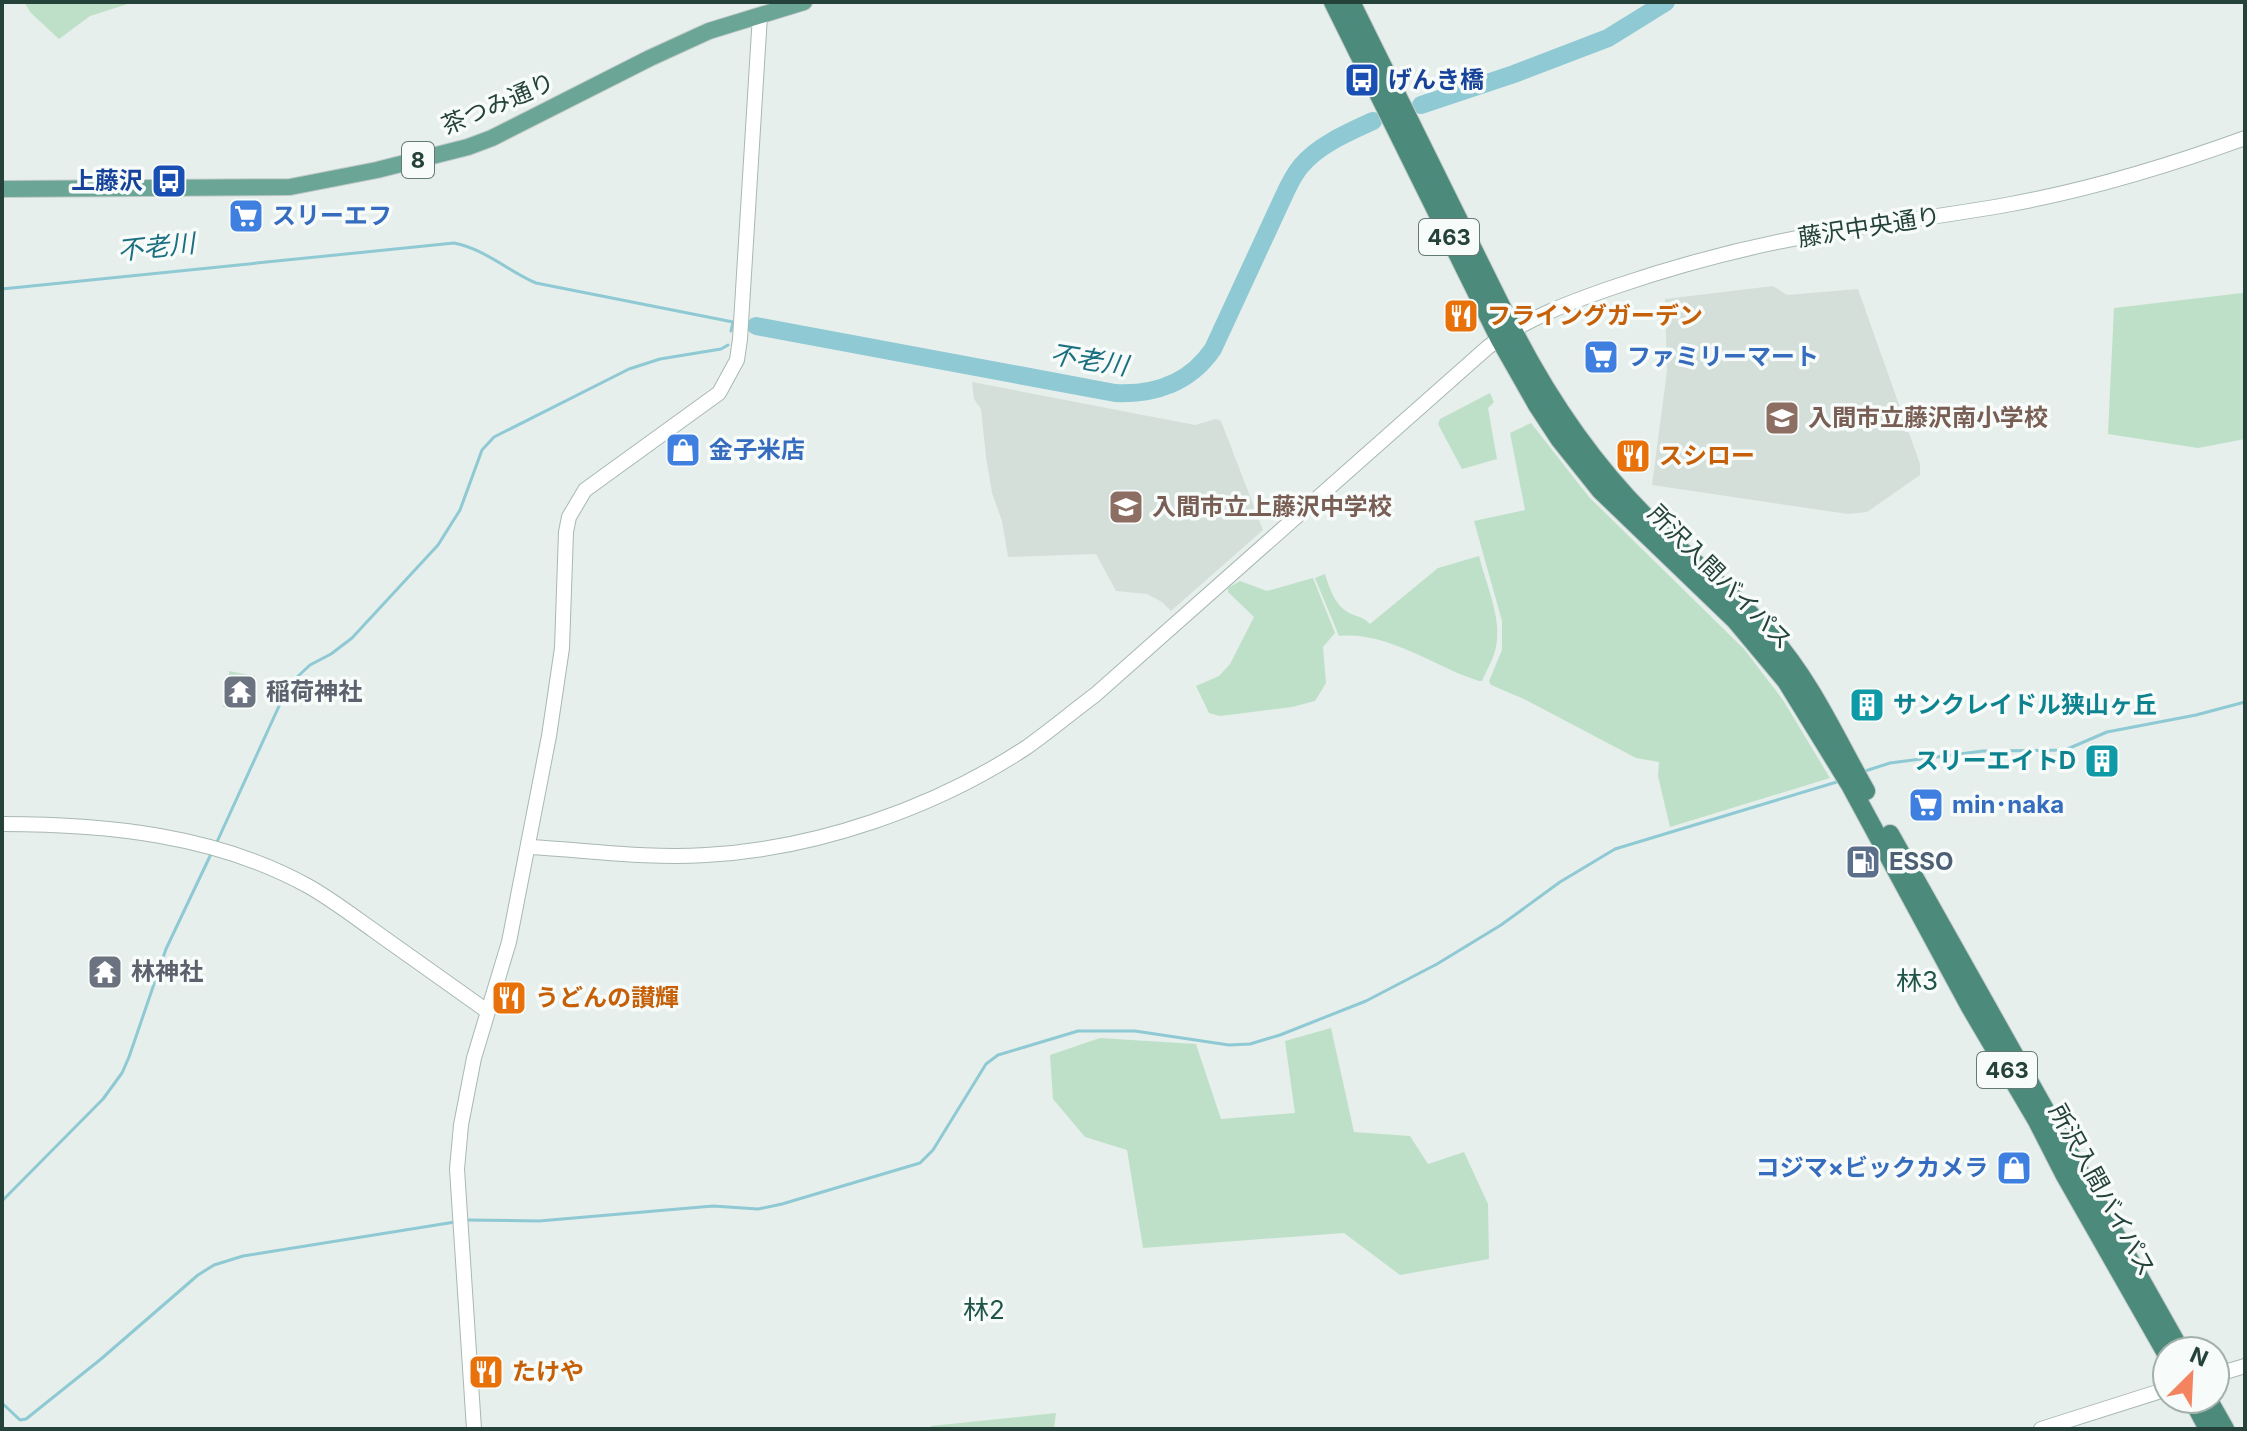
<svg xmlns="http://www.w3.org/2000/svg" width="2247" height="1431" viewBox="0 0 2247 1431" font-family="Inter,'Noto Sans JP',sans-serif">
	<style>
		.built { fill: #d4dfda }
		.green { fill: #bfe0c8 }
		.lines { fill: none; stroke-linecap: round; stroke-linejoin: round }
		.stream { stroke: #8ec9d4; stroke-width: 3 }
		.river { stroke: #8ec9d4; stroke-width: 18 }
		.tertiary-casing { stroke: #a8b8b2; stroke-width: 16 }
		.primary-casing { stroke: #c2cac8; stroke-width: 18 }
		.trunk-casing { stroke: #c2cac8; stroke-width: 20 }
		.tertiary { stroke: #fff; stroke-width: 14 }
		.primary { stroke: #6aa596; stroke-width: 16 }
		.trunk { stroke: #4c8a7c; stroke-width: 18 }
		.labels { text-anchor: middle; stroke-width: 7; stroke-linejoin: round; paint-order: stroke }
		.shield { fill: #f7fbf9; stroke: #637a73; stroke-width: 2 }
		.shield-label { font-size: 22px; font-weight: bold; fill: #24423a }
		.transit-label { font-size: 24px; font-weight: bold; fill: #164399; stroke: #f7fbf9; text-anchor: start }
		.street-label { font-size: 24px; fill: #24423a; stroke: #f7fbf9 }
		.shop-label { font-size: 24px; font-weight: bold; fill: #366cbe; stroke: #f7fbf9; text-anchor: start }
		.food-label { font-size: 24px; font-weight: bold; fill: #c56008; stroke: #f7fbf9; text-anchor: start }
		.education-label { font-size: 24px; font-weight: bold; fill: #785e54; stroke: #f7fbf9; text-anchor: start }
		.worship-label { font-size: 24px; font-weight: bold; fill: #5b616d; stroke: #f7fbf9; text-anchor: start }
		.culture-label { font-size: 24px; font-weight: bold; fill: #0d838f; stroke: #f7fbf9; text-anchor: start }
		.service-label { font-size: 24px; font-weight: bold; fill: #4e5e75; stroke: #f7fbf9; text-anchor: start }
		.water-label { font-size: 26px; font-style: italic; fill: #1c6f80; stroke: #f7fbf9 }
		.neighbourhood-label { font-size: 26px; fill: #1f5548; stroke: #f7fbf9 }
	</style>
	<rect width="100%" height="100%" fill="#e6efeb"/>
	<g class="built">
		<polygon points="1773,286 1787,295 1858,289 1920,464 1920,475 1867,512 1848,514 1652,485 1667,371 1665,299"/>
		<polygon points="972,382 1195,425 1216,419 1221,421 1263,530 1171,611 1162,602 1147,594 1116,591 1096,554 1008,557 1002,521 992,493 986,457 981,409 974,399"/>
	</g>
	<g class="green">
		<polygon points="24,2 134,2 90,16 59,39 31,13"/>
		<polygon points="2242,293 2245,295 2245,439 2198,448 2108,434 2114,308"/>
		<polygon points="1490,393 1494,402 1488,408 1497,459 1462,469 1438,424 1440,419"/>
		<polygon points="1531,423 1589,497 1744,649 1783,700 1830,778 1670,827 1658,776 1659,762 1636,758 1524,699 1491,685 1489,681 1502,650 1502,621 1474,521 1525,510 1510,433"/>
		<path d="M 1479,556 C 1486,585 1504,622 1495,651 C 1492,662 1486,671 1482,681 L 1479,681 C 1434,667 1388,631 1339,636 L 1315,578 L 1325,574 C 1329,587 1334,603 1346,611 C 1355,617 1361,615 1370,624 L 1438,568 Z"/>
		<polygon points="1313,578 1335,633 1323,647 1326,683 1315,701 1292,707 1220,716 1209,713 1196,686 1219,676 1230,664 1254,617 1228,592 1228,588 1240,581 1267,591"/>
		<polygon points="229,671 255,676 253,700 240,709 223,707 229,693"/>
		<polygon points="1331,1028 1354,1132 1410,1136 1428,1164 1464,1152 1488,1204 1489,1259 1400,1275 1344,1233 1143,1248 1127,1150 1085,1137 1053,1099 1050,1055 1100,1038 1196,1044 1221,1119 1295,1113 1285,1041"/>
		<polygon points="1056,1413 1054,1429 930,1429 931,1426"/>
	</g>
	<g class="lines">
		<g class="stream">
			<path d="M 2,289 L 454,243 C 485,249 508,271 536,283 L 733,322 L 731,331"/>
			<polyline points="1862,772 1890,763 1983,751 2065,750 2107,732 2196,715 2245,702"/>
			<polyline points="216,844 285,693 295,679 310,665 331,654 352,638 438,545 460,510 482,450 494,437 629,369 660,359 721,349 728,345"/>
			<polyline points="2,1201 103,1099 122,1073 129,1057 166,949 211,854"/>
			<polyline points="467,1220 539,1221 713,1206 758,1209 782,1204 920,1163 933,1150 986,1064 998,1055 1078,1031 1135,1031 1229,1045 1250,1044 1280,1035 1366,1001 1437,964 1501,925 1560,882 1615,849 1840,781"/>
			<polyline points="2,1403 20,1420 26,1419 101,1359 198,1275 214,1265 243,1256 455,1222"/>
		</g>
		<g class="river">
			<polyline points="1421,105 1514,74 1608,38 1666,2"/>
			<path d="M 756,326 L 1115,393 C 1154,395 1190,383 1213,349 L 1287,189 C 1291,181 1295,173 1301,166 C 1318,145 1349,132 1373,121"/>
		</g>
		<defs>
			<g id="tertiary">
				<path d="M 2,824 C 106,824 216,835 308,886 C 331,899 352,915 373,930 C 411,957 449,984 487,1011"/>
				<path d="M 529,847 C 587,850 647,859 706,855 C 816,849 935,808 1027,747 C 1050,731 1072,712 1095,695 L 1488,347 C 1525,319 1570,302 1614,287 C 1684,263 1758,244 1831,232 C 1891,222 1952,215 2011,204 C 2092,189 2168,166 2245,138"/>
				<polyline points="2215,1375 2245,1366"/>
				<polyline points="474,1429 457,1169 461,1125 474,1058 509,942 549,736 562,648 566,532 569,517 585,490 719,393 737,360 740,339 760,15"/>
				<polyline points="2041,1429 2167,1389"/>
			</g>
			<polyline id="primary" points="2,189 290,187 377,170 468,147 492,138 650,58 709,31 804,2"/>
			<g id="trunk">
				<polyline points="1333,2 1499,338 1537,405 1560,440 1600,490 1735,620 1786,681 1850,785 1970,1007 2037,1121 2064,1174 2167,1355"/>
				<path d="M 1351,2 L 1513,330 C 1549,400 1591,462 1647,518 C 1687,558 1733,593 1770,635 C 1811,681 1836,738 1866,791"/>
				<polyline points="1890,834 2181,1351"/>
				<polyline points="2192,1399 2208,1429"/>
				<polyline points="2208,1399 2225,1429"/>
			</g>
		</defs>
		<use href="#tertiary" class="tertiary-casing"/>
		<use href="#primary" class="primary-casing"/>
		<use href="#trunk" class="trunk-casing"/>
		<use href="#tertiary" class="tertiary"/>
		<use href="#primary" class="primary"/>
		<use href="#trunk" class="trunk"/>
	</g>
	<defs>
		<symbol id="bus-square" viewBox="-11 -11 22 22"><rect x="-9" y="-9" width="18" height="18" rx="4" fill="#1a4fb4" stroke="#f7fbf9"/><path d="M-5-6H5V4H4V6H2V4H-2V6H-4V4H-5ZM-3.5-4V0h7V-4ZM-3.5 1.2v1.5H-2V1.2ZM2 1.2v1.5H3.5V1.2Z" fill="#fff"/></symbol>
		<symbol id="supermarket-square" viewBox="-11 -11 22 22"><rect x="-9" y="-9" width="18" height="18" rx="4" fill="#3f7fe0" stroke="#f7fbf9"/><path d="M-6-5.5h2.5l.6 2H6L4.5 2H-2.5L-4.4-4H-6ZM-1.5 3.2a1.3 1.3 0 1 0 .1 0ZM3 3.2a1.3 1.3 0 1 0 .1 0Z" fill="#fff"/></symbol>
		<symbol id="restaurant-square" viewBox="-11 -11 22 22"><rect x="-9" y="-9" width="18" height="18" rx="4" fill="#e8710a" stroke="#f7fbf9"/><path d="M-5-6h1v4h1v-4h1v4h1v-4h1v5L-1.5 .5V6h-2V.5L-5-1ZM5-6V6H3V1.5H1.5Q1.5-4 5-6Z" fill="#fff"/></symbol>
		<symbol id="school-square" viewBox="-11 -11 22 22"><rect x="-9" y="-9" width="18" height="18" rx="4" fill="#8d6e63" stroke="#f7fbf9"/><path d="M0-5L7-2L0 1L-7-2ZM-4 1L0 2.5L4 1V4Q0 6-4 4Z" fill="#fff"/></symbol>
		<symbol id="shop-square" viewBox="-11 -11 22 22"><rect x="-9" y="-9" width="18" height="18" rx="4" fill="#3f7fe0" stroke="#f7fbf9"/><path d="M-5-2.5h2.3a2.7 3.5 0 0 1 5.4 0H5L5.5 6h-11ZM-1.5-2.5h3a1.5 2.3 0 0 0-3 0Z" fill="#fff"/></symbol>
		<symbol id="temple-square" viewBox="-11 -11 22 22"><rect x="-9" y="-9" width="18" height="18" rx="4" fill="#6b7280" stroke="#f7fbf9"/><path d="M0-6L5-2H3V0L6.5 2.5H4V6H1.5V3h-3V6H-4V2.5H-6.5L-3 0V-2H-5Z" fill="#fff"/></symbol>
		<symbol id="building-square" viewBox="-11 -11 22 22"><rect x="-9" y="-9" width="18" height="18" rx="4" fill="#0f9aa8" stroke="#f7fbf9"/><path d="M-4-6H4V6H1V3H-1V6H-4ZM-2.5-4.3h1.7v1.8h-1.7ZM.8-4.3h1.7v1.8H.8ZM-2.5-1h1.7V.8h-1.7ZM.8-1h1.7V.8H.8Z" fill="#fff"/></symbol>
		<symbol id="fuel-square" viewBox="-11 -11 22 22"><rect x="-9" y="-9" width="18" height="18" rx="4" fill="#5c6f8a" stroke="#f7fbf9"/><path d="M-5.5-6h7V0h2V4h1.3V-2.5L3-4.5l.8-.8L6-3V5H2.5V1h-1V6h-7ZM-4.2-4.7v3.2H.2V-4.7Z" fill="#fff"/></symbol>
	</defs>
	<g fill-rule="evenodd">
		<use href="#bus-square" x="1342" y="60" width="40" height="40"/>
		<use href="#bus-square" x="149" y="161" width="40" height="40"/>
		<use href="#supermarket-square" x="226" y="196" width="40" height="40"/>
		<use href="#restaurant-square" x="1441" y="296" width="40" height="40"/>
		<use href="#supermarket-square" x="1581" y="337" width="40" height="40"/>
		<use href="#school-square" x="1762" y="398" width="40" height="40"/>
		<use href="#shop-square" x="663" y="430" width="40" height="40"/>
		<use href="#restaurant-square" x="1613" y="436" width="40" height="40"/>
		<use href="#school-square" x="1106" y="487" width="40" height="40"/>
		<use href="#temple-square" x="220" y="672" width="40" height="40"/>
		<use href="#building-square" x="1847" y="685" width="40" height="40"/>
		<use href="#building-square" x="2082" y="741" width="40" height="40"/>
		<use href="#supermarket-square" x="1906" y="785" width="40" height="40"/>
		<use href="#fuel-square" x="1843" y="842" width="40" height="40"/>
		<use href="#temple-square" x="85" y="952" width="40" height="40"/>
		<use href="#restaurant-square" x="489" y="978" width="40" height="40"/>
		<use href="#shop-square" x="1994" y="1148" width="40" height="40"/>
		<use href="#restaurant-square" x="466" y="1352" width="40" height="40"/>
	</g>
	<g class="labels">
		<g class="shield">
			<rect x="402" y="142" width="32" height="36" rx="6"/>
			<rect x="1419" y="219" width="60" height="36" rx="6"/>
			<rect x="1977" y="1052" width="60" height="36" rx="6"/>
		</g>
		<g class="shield-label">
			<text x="418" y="168">8</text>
			<text x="1449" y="245">463</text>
			<text x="2007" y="1078">463</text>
		</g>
		<g class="transit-label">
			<text x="1388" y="88">げんき橋</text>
			<text x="143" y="189" text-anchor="end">上藤沢</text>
		</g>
		<g class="street-label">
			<text transform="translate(498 104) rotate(-23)" y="8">茶つみ通り</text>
			<text transform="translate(1869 227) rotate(-9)" y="8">藤沢中央通り</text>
			<text transform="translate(1720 577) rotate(45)" y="8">所沢入間バイパス</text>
			<text transform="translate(2102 1190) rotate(61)" y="8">所沢入間バイパス</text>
		</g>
		<g class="shop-label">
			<text x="272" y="224">スリーエフ</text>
			<text x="1627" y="365">ファミリーマート</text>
			<text x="709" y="458">金子米店</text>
			<text x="1952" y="813">min･naka</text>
			<text x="1988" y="1176" text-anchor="end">コジマ×ビックカメラ</text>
		</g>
		<g class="food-label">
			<text x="1487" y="324">フライングガーデン</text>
			<text x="1659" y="464">スシロー</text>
			<text x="535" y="1006">うどんの讃輝</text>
			<text x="512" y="1380">たけや</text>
		</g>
		<g class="education-label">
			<text x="1808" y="426">入間市立藤沢南小学校</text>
			<text x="1152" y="515">入間市立上藤沢中学校</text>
		</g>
		<g class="worship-label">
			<text x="266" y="700">稲荷神社</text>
			<text x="131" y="980">林神社</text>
		</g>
		<g class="culture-label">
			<text x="1893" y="713">サンクレイドル狭山ヶ丘</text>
			<text x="2076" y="769" text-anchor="end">スリーエイトD</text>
		</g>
		<g class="service-label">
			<text x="1889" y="870">ESSO</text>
		</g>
		<g class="water-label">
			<text transform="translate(156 247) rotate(-6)" y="9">不老川</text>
			<text transform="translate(1089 360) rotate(9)" y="9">不老川</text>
		</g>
		<g class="neighbourhood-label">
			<text x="1917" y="990">林3</text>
			<text x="984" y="1319">林2</text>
		</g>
	</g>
	<rect width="2247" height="1431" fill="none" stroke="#24423a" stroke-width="8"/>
	<g transform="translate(2191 1375) rotate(24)"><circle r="38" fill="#f7fbf9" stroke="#a3b1ad" stroke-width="2"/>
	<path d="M0-6L14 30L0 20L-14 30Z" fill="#f4845f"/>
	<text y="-12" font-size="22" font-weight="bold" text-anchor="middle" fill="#24423a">N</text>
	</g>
</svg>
